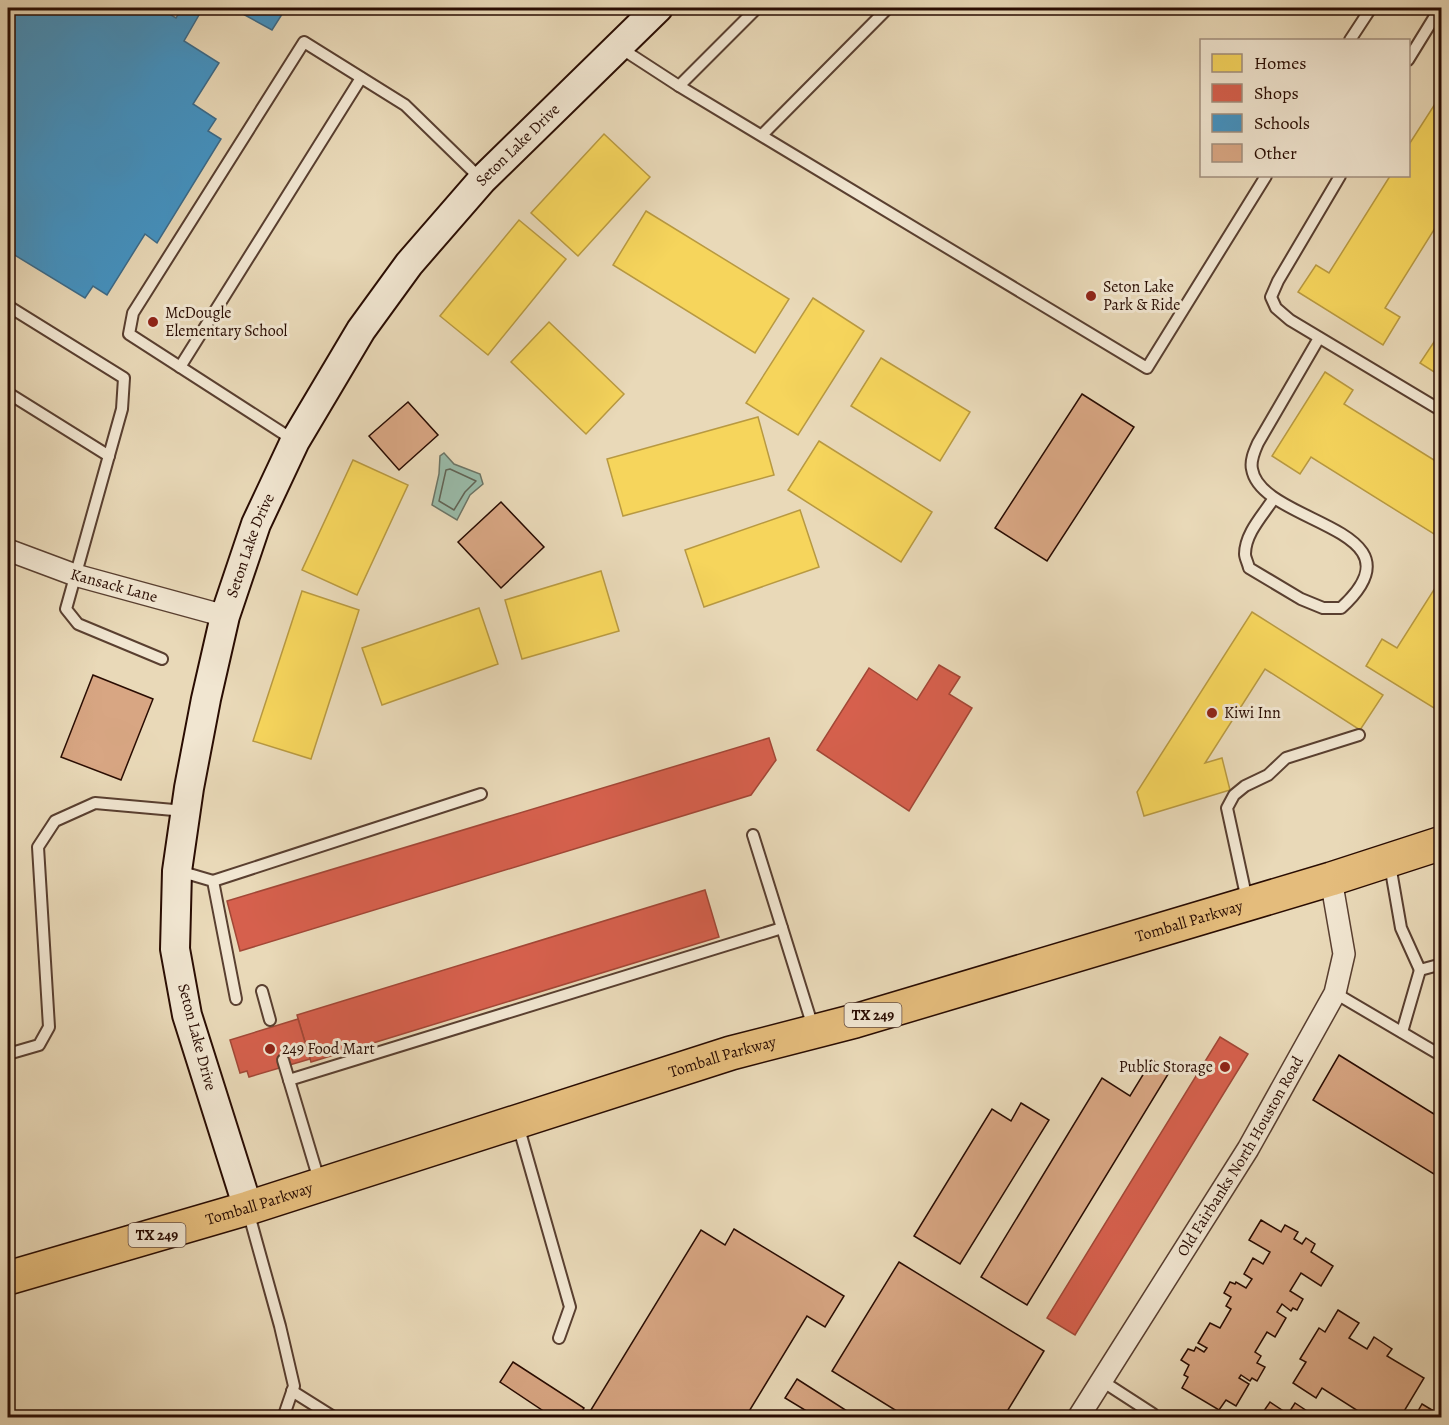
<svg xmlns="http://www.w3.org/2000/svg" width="1449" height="1425" font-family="Alegreya,serif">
  <rect width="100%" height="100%" fill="#e9d9b8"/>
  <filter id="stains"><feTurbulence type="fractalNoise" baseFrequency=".00333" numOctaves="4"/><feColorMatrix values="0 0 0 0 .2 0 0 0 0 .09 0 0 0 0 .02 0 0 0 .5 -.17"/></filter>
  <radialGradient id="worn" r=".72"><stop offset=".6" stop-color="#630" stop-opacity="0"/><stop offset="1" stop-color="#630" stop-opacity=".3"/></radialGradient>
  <polygon fill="#99bba9" stroke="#6c7566" stroke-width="1.5" points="444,453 454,464 480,474 483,484 470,495 457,520 432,505 439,474 440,456"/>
  <g fill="#f6d55c" stroke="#b89941" stroke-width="1.5">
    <polygon points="1442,93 1442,217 1385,308 1400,317 1383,345 1298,292 1316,265 1329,273 1390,176 1408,176 1408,146"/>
    <polygon points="604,134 650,177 578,256 531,213"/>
    <polygon points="646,211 789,299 755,353 613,265"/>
    <polygon points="519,220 566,259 488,355 440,316"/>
    <polygon points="813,298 864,331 798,435 746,403"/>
    <polygon points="549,322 624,394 586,434 511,362"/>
    <polygon points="1442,330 1442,377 1420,363"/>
    <polygon points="881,358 970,412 940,461 851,406"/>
    <polygon points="1325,372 1353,390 1344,404 1442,465 1442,539 1311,457 1300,474 1272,456"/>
    <polygon points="758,417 774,475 623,516 607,459"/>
    <polygon points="819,441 932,512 901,562 788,490"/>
    <polygon points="353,460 408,485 357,595 302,570"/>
    <polygon points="800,510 819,567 704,607 685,550"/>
    <polygon points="601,571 619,631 522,659 505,600"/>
    <polygon points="1442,577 1442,713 1366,666 1382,639 1397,648"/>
    <polygon points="302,591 359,610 311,759 253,741"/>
    <polygon points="479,608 498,664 382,705 362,648"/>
    <polygon points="1252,612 1383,695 1360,730 1265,669 1205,763 1222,758 1230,790 1144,816 1137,792"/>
  </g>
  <g fill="#d6604d" stroke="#a24736" stroke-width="1.5">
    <polygon points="939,665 960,677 949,694 972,708 909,811 817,750 869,668 917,700"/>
    <polygon points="769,738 776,760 751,795 240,951 227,901"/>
    <polygon points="705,890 719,937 311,1062 297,1015"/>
    <polygon points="298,1019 310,1059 249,1077 247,1071 240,1073 230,1040"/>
    <polygon points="1220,1037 1248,1054 1075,1335 1047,1318"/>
  </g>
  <g fill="#4393c3" stroke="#3b6a89" stroke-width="1.5">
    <polygon points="8,8 159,8 176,18 182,8 203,8 184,41 219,63 193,104 216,119 208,131 221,139 157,243 145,234 107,295 93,286 85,298 8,251"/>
    <polygon points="232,8 286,8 272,30"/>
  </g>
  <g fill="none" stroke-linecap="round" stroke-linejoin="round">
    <polygon stroke="#616456" stroke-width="1.5" points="450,469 476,481 465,492 454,510 439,501 446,470"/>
  </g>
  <g fill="#d8a683" stroke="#290c02" stroke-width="1.5">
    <polygon points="1082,394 1134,427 1047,561 995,528"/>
    <polygon points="408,402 438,435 399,470 369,436"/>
    <polygon points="501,502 544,547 501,588 458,542"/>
    <polygon points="93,675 153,699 121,780 61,757"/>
    <polygon points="1339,1055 1442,1119 1442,1179 1313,1100"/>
    <polygon points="1152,1060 1170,1071 1027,1305 981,1277 1102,1078 1130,1096"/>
    <polygon points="1021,1103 1049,1120 960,1264 914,1236 992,1109 1011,1121"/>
    <polygon points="1261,1220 1281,1232 1285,1225 1298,1232 1294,1239 1302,1244 1306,1238 1315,1244 1311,1252 1333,1266 1321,1286 1301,1273 1290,1291 1303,1299 1297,1310 1293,1308 1291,1311 1282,1304 1277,1312 1286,1318 1275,1337 1267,1332 1255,1352 1261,1356 1257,1363 1265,1367 1257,1381 1252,1378 1250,1381 1241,1375 1239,1378 1249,1384 1236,1406 1226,1400 1219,1410 1182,1388 1188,1377 1184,1375 1189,1365 1181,1360 1188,1349 1194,1351 1196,1347 1204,1352 1207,1348 1198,1343 1210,1323 1220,1328 1231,1309 1226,1306 1231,1297 1224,1293 1230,1282 1235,1284 1236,1282 1246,1288 1252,1279 1244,1274 1253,1258 1263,1264 1270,1252 1249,1240"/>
    <polygon points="734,1229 844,1296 825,1327 807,1316 745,1418 586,1418 701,1230 725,1245"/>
    <polygon points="899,1262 1044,1351 1003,1418 908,1418 832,1371"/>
    <polygon points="1338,1310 1359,1323 1349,1338 1367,1349 1374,1337 1392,1349 1387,1356 1424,1378 1400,1418 1386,1418 1377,1412 1374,1418 1369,1418 1322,1388 1316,1398 1293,1383 1306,1362 1300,1359 1319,1328 1325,1332"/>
    <polygon points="513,1362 584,1408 578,1418 554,1418 500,1382"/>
    <polygon points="797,1379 858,1418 818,1418 785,1398"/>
    <polygon points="1270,1402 1288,1414 1295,1403 1313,1415 1311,1418 1259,1418"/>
    <polygon points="1422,1404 1442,1416 1442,1418 1414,1418"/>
  </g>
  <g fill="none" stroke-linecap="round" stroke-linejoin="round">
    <defs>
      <g id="lane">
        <polyline points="1350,40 1371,8"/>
        <polyline points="619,47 679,86 1147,368 1266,176"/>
        <polyline points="1408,60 1440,8"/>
        <polyline points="679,86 757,8"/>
        <polyline points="762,135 888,8"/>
        <polyline points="1340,176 1278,281 1271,297 1276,308 1290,320 1442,411"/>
        <polyline points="8,306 124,378 122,409 66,609 78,624 162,659"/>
        <polyline points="180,367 361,78"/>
        <polyline points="8,393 109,456"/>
        <polyline points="295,441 129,334 133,313 304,42 405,105 481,179"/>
        <path d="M1274,498C1264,514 1245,533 1245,554C1245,558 1248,563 1249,568L1301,599L1323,608H1341C1430,527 1261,525 1252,469C1250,460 1255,450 1258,443L1319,338"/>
        <polyline points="753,835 813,1027"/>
        <polyline points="1390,865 1401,928 1420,970"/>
        <polyline points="179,871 213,881 236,999"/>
        <polyline points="213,881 481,794"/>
        <polyline points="1247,900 1227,808 1234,795 1245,786 1268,775 1286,758 1359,735"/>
        <polyline points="262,991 270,1020"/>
        <polyline points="1335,993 1442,1056"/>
        <polyline points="1402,1032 1420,970 1442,964"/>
        <polyline points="8,1054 39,1045 49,1027 38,847 55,821 95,803 185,811"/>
        <polyline points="283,1060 289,1080"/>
        <polyline points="518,1125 570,1307 559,1338"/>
        <polyline points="319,1180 289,1080 782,928"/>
        <polyline points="248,1211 280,1326 294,1386 283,1418"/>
        <polyline points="1102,1381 1153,1414 1156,1418"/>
        <polyline points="292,1391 335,1418"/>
      </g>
      <g id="street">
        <path id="s1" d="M8,550L75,575L225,616"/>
        <path id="s2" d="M1078,1418L1248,1149L1335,993L1344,954L1331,879"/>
      </g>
      <g id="secondary">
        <path id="s3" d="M248,1208L187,1015L175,949L177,871L189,788L206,699L225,616L256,524L295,441L361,330L409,264L482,180L658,8"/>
      </g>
      <g id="primary">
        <path id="s4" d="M8,1278L248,1208L731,1053L855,1021L1331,879L1442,843"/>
      </g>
    </defs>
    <use href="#lane" stroke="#593f30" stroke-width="14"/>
    <use href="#street" stroke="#593f30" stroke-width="24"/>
    <use href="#secondary" stroke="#290c02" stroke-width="32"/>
    <use href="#primary" stroke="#290c02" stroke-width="36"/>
    <use href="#lane" stroke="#f1e6d1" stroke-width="10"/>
    <use href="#street" stroke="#f1e6d1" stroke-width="21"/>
    <use href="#secondary" stroke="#f1e6d1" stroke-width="28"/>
    <use href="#primary" stroke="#e4bc7c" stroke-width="33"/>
  </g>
  <g fill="#8f2418" stroke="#f1e6d1" stroke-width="2">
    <circle cx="1091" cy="296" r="6"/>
    <circle cx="153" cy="322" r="6"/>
    <circle cx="1212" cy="713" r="6"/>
    <circle cx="270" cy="1049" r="6"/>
    <circle cx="1225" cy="1067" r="6"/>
  </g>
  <g text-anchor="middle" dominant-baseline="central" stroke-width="6" stroke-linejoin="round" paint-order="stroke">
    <g fill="#f1e6d1" stroke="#654d40" stroke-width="1.5">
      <rect x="844.5" y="1003" width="57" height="24" rx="4.5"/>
      <rect x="128.5" y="1223" width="57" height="24" rx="4.5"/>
    </g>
    <g font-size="15" font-weight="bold" fill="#290c02">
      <text x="873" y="1015">TX 249</text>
      <text x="157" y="1235">TX 249</text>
    </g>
    <g font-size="16" fill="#290c02" stroke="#f1e6d1">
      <text stroke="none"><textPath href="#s3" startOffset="1168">Seton Lake Drive</textPath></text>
      <text stroke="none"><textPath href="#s3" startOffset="682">Seton Lake Drive</textPath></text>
      <text stroke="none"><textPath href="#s1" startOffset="112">Kansack Lane</textPath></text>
      <text stroke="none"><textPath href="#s4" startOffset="1234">Tomball Parkway</textPath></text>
      <text transform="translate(197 1037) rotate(75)">Seton Lake Drive</text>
      <text stroke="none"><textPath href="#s4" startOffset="748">Tomball Parkway</textPath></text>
      <text stroke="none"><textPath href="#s2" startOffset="308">Old Fairbanks North Houston Road</textPath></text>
      <text stroke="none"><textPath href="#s4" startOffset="262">Tomball Parkway</textPath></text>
    </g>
    <g font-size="16" fill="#290c02" stroke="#f1e6d1" text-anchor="start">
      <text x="1103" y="287">Seton Lake<tspan x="1103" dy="18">Park &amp; Ride</tspan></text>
      <text x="165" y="313">McDougle<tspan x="165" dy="18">Elementary School</tspan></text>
      <text x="1224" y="713">Kiwi Inn</text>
      <text x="282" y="1049">249 Food Mart</text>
      <text x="1213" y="1067" text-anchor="end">Public Storage</text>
    </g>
  </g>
  <rect width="1449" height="1425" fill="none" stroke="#e9d9b8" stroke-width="30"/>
  <rect x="9" y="9" width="1431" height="1407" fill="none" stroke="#290c02" stroke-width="3"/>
  <rect x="15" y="15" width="1419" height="1395" fill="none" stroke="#290c02" stroke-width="1.5"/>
  <rect x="1200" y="39" width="210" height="138" fill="#f1e6d1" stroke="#a18f7e" stroke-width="1.5"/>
  <rect x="1212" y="54" width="30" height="18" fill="#f6d55c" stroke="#a18f7e" stroke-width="1.5"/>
  <text x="1254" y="69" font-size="18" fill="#290c02">Homes</text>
  <rect x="1212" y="84" width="30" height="18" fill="#d6604d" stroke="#a18f7e" stroke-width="1.5"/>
  <text x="1254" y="99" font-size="18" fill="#290c02">Shops</text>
  <rect x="1212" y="114" width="30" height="18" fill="#4393c3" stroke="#a18f7e" stroke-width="1.5"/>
  <text x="1254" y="129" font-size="18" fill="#290c02">Schools</text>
  <rect x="1212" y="144" width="30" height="18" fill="#d8a683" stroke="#a18f7e" stroke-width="1.5"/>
  <text x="1254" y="159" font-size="18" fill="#290c02">Other</text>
  <rect width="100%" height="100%" filter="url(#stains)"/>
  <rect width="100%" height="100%" fill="url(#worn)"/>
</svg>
